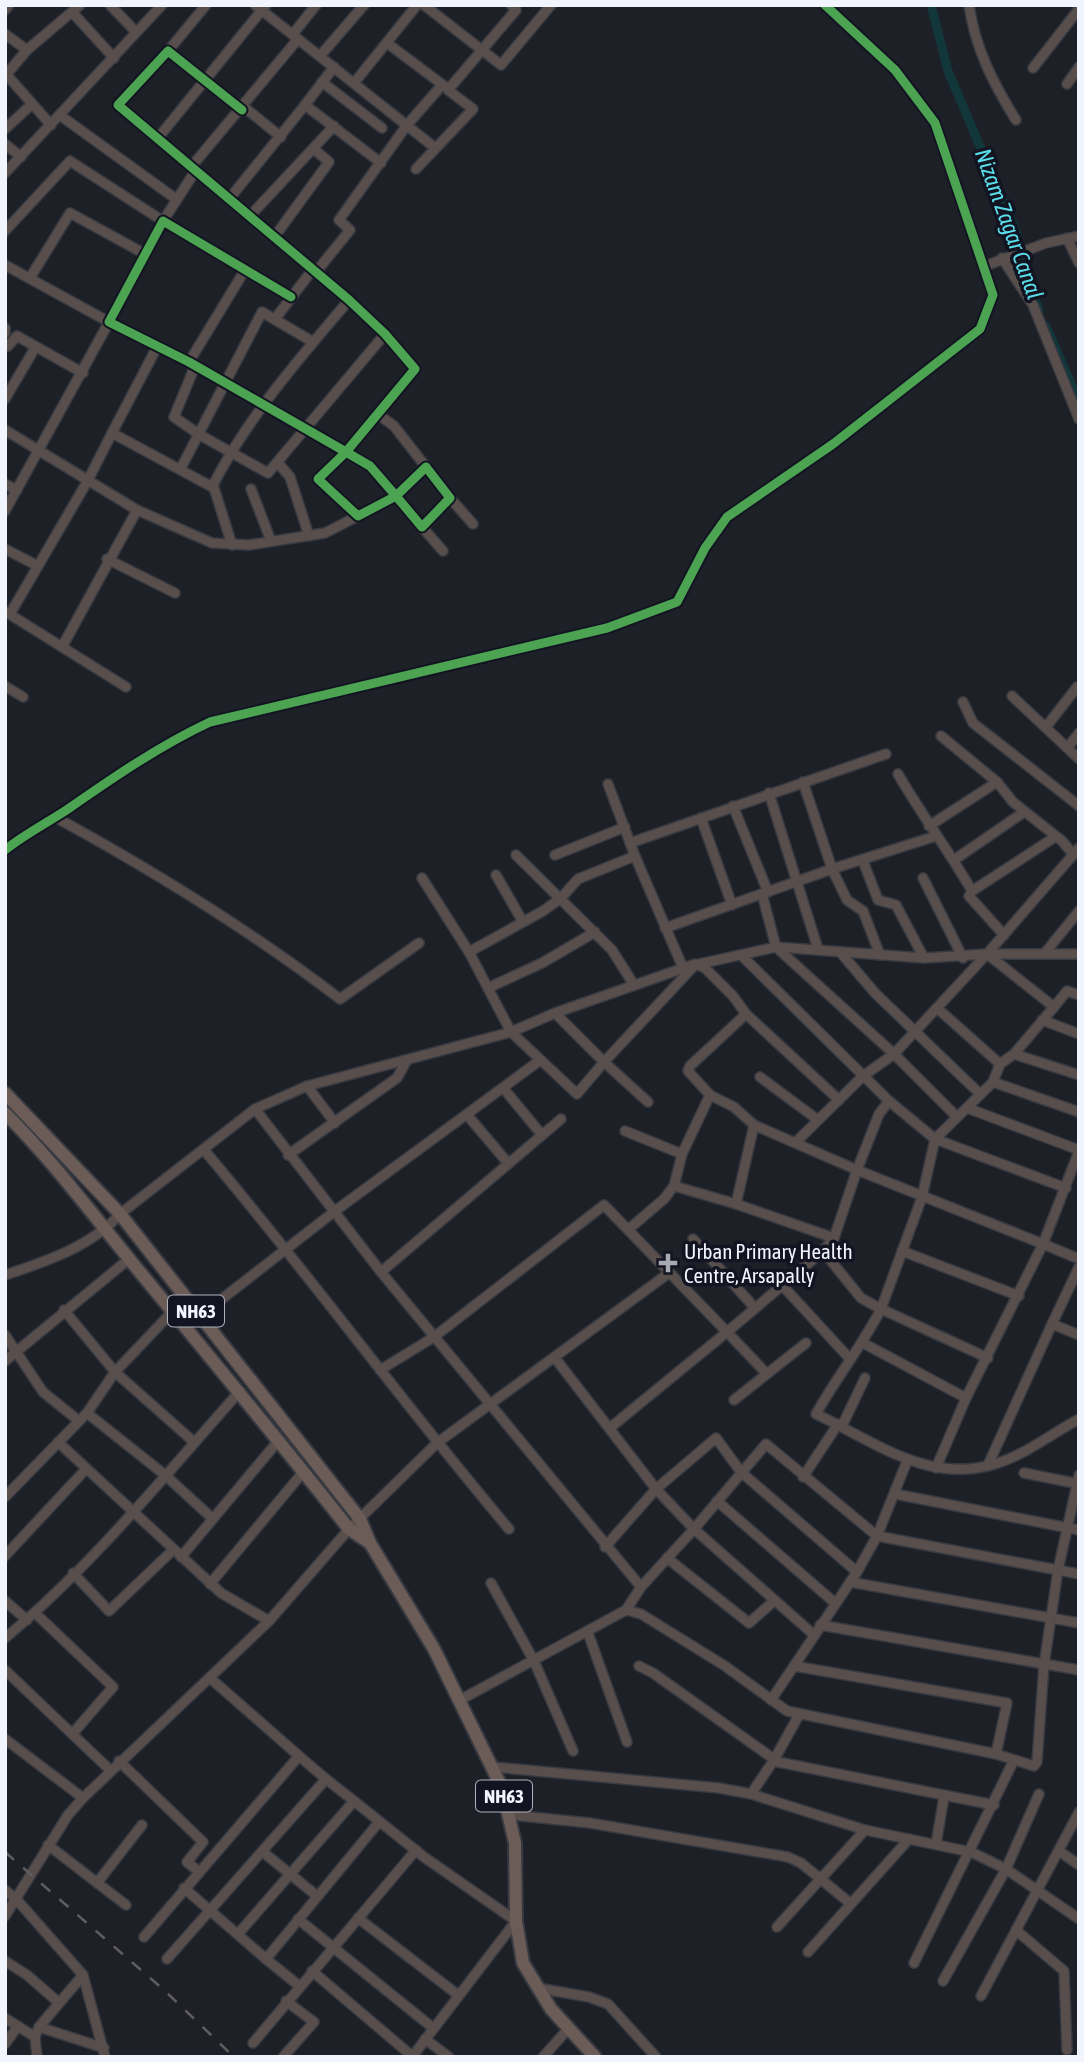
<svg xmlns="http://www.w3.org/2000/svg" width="1084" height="2062" font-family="'Asap Condensed',sans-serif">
  <rect width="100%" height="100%" fill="#1e2028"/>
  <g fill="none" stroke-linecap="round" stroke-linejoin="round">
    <g stroke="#11373b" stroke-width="9">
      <polyline points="931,5 948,71 1016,231 1024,269 1039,310"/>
      <polyline points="1046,326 1079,402"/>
    </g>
    <defs>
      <g id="minor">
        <polyline points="110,5 136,32"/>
        <polyline points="255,5 434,147"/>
        <polyline points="424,5 501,65 551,5"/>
        <path d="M969,5C975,48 993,83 1016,120"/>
        <polyline points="5,10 9,5"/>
        <polyline points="72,12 114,58"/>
        <polyline points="5,34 27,50"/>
        <polyline points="293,34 316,5"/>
        <polyline points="387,43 447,88"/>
        <polyline points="168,51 206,5"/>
        <polyline points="320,56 364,5"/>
        <polyline points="334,67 305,105 381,163"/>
        <polyline points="1033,68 1079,9"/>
        <polyline points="6,74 51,125"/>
        <polyline points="5,76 27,50 80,5"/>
        <polyline points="322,82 382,128"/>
        <polyline points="354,83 417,5"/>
        <polyline points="1067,84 1079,67"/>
        <polyline points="244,107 281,137"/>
        <polyline points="242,110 168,51 118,105 349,300 385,334 415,369 346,452 370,466 396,496 426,467 450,498 422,527 396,496 358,516 318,479 346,452 189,362 109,322 163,221 291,297"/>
        <polyline points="61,116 176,199"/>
        <polyline points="5,129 32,104"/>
        <polyline points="158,138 266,5"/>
        <polyline points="5,144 21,157"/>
        <polyline points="192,166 298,39"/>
        <polyline points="416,169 473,109 448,90 516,10 511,5"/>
        <polyline points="5,173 162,5"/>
        <polyline points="230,198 305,105"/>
        <polyline points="250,216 334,126"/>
        <polyline points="5,231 70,161 163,221 196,170"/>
        <polyline points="275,236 329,162 315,150"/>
        <polyline points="1067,238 1079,263"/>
        <polyline points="1002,258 1033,305 1079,419"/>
        <polyline points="5,265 109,322 5,511"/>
        <polyline points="985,266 1046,243 1079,236"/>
        <polyline points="316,272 350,230 339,220 407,125 442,85"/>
        <polyline points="30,278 70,213 145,254"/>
        <polyline points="275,319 313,269"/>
        <polyline points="5,328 5,333"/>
        <polyline points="5,344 8,346 17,336 83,373"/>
        <polyline points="189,362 245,270"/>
        <polyline points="195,366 174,417 200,435 268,473 385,334"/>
        <polyline points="5,399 35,348"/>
        <polyline points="379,415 394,426 426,467"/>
        <polyline points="5,430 137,510 212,543 249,545 325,533 358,516"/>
        <polyline points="112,433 157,347"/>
        <polyline points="278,463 290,477 309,536"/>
        <polyline points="181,468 262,312 313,342"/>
        <polyline points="5,484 17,490"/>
        <path d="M212,487C247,418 299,359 349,300"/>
        <polyline points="251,489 271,541"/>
        <polyline points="450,498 473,524"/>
        <polyline points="422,527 443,551"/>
        <polyline points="5,549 38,566"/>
        <polyline points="107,559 175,593"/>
        <polyline points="6,612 126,687"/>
        <polyline points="10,614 87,482 112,433 214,488 232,545"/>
        <polyline points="62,647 137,510"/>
        <polyline points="5,686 23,697"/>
        <polyline points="1012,696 1079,759"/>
        <polyline points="963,702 973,723 1079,806"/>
        <polyline points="1046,727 1077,687"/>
        <polyline points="941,736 997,782 1013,802 1062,841 1073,854"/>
        <polyline points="1068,747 1079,733"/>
        <path d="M898,774C921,814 949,851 972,891L969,896L1004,935"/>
        <polyline points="803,782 832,869 847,900 863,911 880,955"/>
        <polyline points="608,784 635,856"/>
        <polyline points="769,793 818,949"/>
        <polyline points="733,806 768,892"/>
        <path d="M55,817C154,871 251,931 340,999L419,943"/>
        <polyline points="701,818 732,905"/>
        <polyline points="929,826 997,782"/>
        <polyline points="630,843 886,754"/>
        <polyline points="1079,848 987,954 1079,954"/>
        <path d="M5,850C25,834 47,823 68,809C114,777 159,746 210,722L607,628L677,602L705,548L727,517L833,444L980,329L993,295L935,123L895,70L825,5"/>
        <polyline points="516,855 612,950 634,985"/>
        <polyline points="555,855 625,827"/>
        <polyline points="954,860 1024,812"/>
        <polyline points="863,861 878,900 896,905 924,958"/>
        <polyline points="496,875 523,922"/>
        <polyline points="422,878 469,952"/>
        <polyline points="923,878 963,958"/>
        <polyline points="972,891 1055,837"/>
        <polyline points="762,894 776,947 894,1054 957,1117"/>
        <polyline points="665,928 832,869 936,836"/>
        <polyline points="841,953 875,993 980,1094"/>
        <polyline points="1044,954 1079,911"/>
        <polyline points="741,955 889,1101 935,1139 1066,1188"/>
        <polyline points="699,964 776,947 924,958 987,954 894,1054 863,1076 797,1141"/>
        <polyline points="490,987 542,963 595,932"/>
        <polyline points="1054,1007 1067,991 1079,995"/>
        <polyline points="937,1008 1000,1064"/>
        <polyline points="555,1013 604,1062 694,966"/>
        <polyline points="746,1014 690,1066 688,1071 710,1095 734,1107 754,1125"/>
        <polyline points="1042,1020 1079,1034"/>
        <polyline points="1014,1054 1079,1075"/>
        <polyline points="760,1077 818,1120"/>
        <polyline points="993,1082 1079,1112"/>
        <polyline points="307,1086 335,1123"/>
        <polyline points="504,1089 542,1135"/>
        <polyline points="889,1101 879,1114 857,1170 1043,1244 1079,1151"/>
        <polyline points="648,1102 604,1062 577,1094 511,1032 469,952 543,911 561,898 578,879 635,856 683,968"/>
        <polyline points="967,1108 1079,1150"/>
        <polyline points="255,1109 381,1272 641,1587"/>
        <polyline points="468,1116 508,1163"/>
        <polyline points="625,1131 682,1154 674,1186"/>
        <path d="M204,1150C309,1274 404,1405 509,1529"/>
        <polyline points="682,1154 710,1095"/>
        <polyline points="288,1155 397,1078 407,1060"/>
        <polyline points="736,1204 834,1238"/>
        <polyline points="630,1228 664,1199 674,1186 736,1204 754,1125 857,1170 834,1238 823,1251 727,1332 767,1374"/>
        <polyline points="693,1239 754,1307"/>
        <polyline points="823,1251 861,1298 881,1309 922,1197 935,1139 993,1082 1000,1064 1014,1054 1054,1007 987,954"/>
        <polyline points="902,1251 1019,1296"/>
        <polyline points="381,1272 561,1119"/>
        <path d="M5,1275C45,1262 92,1246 120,1214L255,1109L307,1086L511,1032L555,1013L695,964L705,968L733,996L746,1014L839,1100"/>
        <polyline points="781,1284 850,1359"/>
        <polyline points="64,1310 115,1372 194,1442"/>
        <polyline points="200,1316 335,1211 539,1061"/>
        <polyline points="1052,1324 1079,1267"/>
        <polyline points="5,1335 43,1392 79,1421"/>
        <polyline points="863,1343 966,1398"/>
        <polyline points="555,1358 656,1489 694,1529 766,1444 877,1536 1079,1574"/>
        <path d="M988,1358L881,1309C862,1346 836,1378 816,1414C874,1441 929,1486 998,1463C1026,1454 1053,1433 1079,1419"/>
        <polyline points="5,1361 129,1259"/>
        <polyline points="380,1370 434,1337 604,1205 727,1332 611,1427"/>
        <polyline points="734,1400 806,1343"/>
        <polyline points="87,1413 165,1475 213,1519"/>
        <polyline points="842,1426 865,1378"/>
        <polyline points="58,1442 221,1593 269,1621"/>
        <polyline points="988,1465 1052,1324 1079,1335"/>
        <polyline points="936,1468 966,1398 1043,1244 1079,1259"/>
        <polyline points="1024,1473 1079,1484"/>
        <polyline points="803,1477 838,1424"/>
        <polyline points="895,1494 1079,1530"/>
        <polyline points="5,1497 87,1413 115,1372 173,1311"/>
        <polyline points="717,1501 835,1603"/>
        <polyline points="605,1547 656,1489 716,1438 741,1472 857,1572"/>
        <polyline points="5,1556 86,1469"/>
        <polyline points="181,1557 279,1440"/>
        <polyline points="667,1558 749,1623 774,1601"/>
        <polyline points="73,1573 109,1611 173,1550"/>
        <polyline points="850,1582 1079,1623"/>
        <polyline points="491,1583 534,1661 573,1751"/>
        <polyline points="210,1584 304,1471"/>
        <polyline points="5,1601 27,1620"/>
        <polyline points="626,1610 641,1587 694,1529 813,1634"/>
        <polyline points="35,1613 113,1687 74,1732"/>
        <polyline points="820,1625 1079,1670"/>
        <polyline points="588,1633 627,1742"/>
        <path d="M5,1638C91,1567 166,1474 240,1391"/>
        <polyline points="639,1666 653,1673 778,1762 994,1805"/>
        <polyline points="794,1666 857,1572 877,1536 907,1461"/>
        <polyline points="5,1670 110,1770"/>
        <polyline points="210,1678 299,1756"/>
        <polyline points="460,1700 626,1610 641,1614 725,1666 787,1711 996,1754 1034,1766 1037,1762 1044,1665 1058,1570 1079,1475"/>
        <polyline points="771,1700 794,1666 1007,1703 996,1754"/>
        <polyline points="5,1739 83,1798"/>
        <polyline points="119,1761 203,1842 187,1862 198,1871"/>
        <polyline points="493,1767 719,1788 751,1794 865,1830 971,1852 1006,1869 1079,1919"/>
        <polyline points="751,1794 774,1760 799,1715"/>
        <polyline points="354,1801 424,1857 516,1921 412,2057"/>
        <polyline points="511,1815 590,1823 788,1857 801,1863 850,1903"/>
        <polyline points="936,1844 944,1797"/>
        <polyline points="48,1845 126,1905"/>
        <polyline points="1059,1851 1079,1865"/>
        <polyline points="263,1852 317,1896"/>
        <polyline points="97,1883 142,1825"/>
        <polyline points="184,1888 266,1959 379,1822"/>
        <polyline points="5,1890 17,1900 83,1975 105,2057"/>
        <polyline points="5,1916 68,1815 83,1798 269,1621 349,1529 437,1443 669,1273"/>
        <polyline points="358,1918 458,1995"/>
        <polyline points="298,1919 433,2028"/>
        <polyline points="777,1927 865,1830"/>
        <polyline points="1016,1930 1064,1971 1067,2050"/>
        <polyline points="238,1934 354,1801 326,1779"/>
        <polyline points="144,1937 299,1756 326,1779 167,1959"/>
        <polyline points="808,1952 909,1839"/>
        <polyline points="266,1959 298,1985"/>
        <polyline points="5,1961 27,1975 58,2002"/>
        <polyline points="914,1963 1014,1760"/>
        <polyline points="312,1971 412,2056"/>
        <polyline points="943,1981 1006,1869 1039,1794"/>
        <polyline points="538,1988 589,1997 608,2004 656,2057"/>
        <polyline points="981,1996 1079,1812"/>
        <polyline points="5,2018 35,2037 37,2057"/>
        <polyline points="39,2027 83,1975"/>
        <polyline points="35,2037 39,2027 104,2048"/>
        <polyline points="425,2039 449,2057"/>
        <polyline points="253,2043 416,1850"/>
        <polyline points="5,2044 18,2026"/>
        <polyline points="283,2057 314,2022 286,2001"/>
        <polyline points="543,2057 568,2029"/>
      </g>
      <g id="highway">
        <polyline points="5,1093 120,1214 360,1519 370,1543 434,1649 502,1788 515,1843 516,1921 523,1963 551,2009 595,2057"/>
        <path d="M5,1113C51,1159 89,1210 130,1260C204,1350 277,1438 349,1529L370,1543"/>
      </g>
    </defs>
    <use href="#minor" stroke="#383a41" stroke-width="12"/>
    <use href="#highway" stroke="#383a41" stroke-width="16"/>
    <use href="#minor" stroke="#584f4d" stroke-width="9"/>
    <use href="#highway" stroke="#6b5c57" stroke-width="12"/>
    <polyline stroke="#625e5f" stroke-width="2.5" stroke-dasharray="12 12" stroke-linecap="butt" points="5,1852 164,1990 234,2057"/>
    <defs>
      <g id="cycleway">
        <polyline points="242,110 168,51 118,105 349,300 385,334 415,369 346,452 370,466 396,496 426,467 450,498 422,527 396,496 358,516 318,479 346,452 189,362 109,322 163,221 291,297"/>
        <path d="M5,850C25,834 47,823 68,809C114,777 159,746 210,722L607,628L677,602L705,548L727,517L833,444L980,329L993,295L935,123L895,70L825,5"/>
      </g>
    </defs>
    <use href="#cycleway" stroke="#121521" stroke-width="13"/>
    <use href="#cycleway" stroke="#4ca352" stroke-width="9"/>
  </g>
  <path fill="#a8aab3" stroke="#121521" stroke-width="2.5" d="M664.5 1252.5h7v7h7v7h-7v7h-7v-7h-7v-7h7z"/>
  <g text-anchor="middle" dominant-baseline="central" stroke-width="7" stroke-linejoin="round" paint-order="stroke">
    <g fill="#121521" stroke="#afb2bc" stroke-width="2">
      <rect x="168" y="1295.5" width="56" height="31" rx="5"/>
      <rect x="476" y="1780.5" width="56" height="31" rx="5"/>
    </g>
    <g font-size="19" font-weight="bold" fill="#f2f5fe">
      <text x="196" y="1311">NH63</text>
      <text x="504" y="1796">NH63</text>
    </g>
    <g font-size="21" fill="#f2f5fe" stroke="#121521" text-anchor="start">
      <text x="684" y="1251">Urban Primary Health<tspan x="684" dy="24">Centre, Arsapally</tspan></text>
    </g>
    <g font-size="23" font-style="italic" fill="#5bddea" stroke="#121521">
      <text transform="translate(1009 224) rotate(70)">Nizam Zagar Canal</text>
    </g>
  </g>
  <rect width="1084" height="2062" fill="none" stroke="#f2f5fe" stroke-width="14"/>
</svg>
